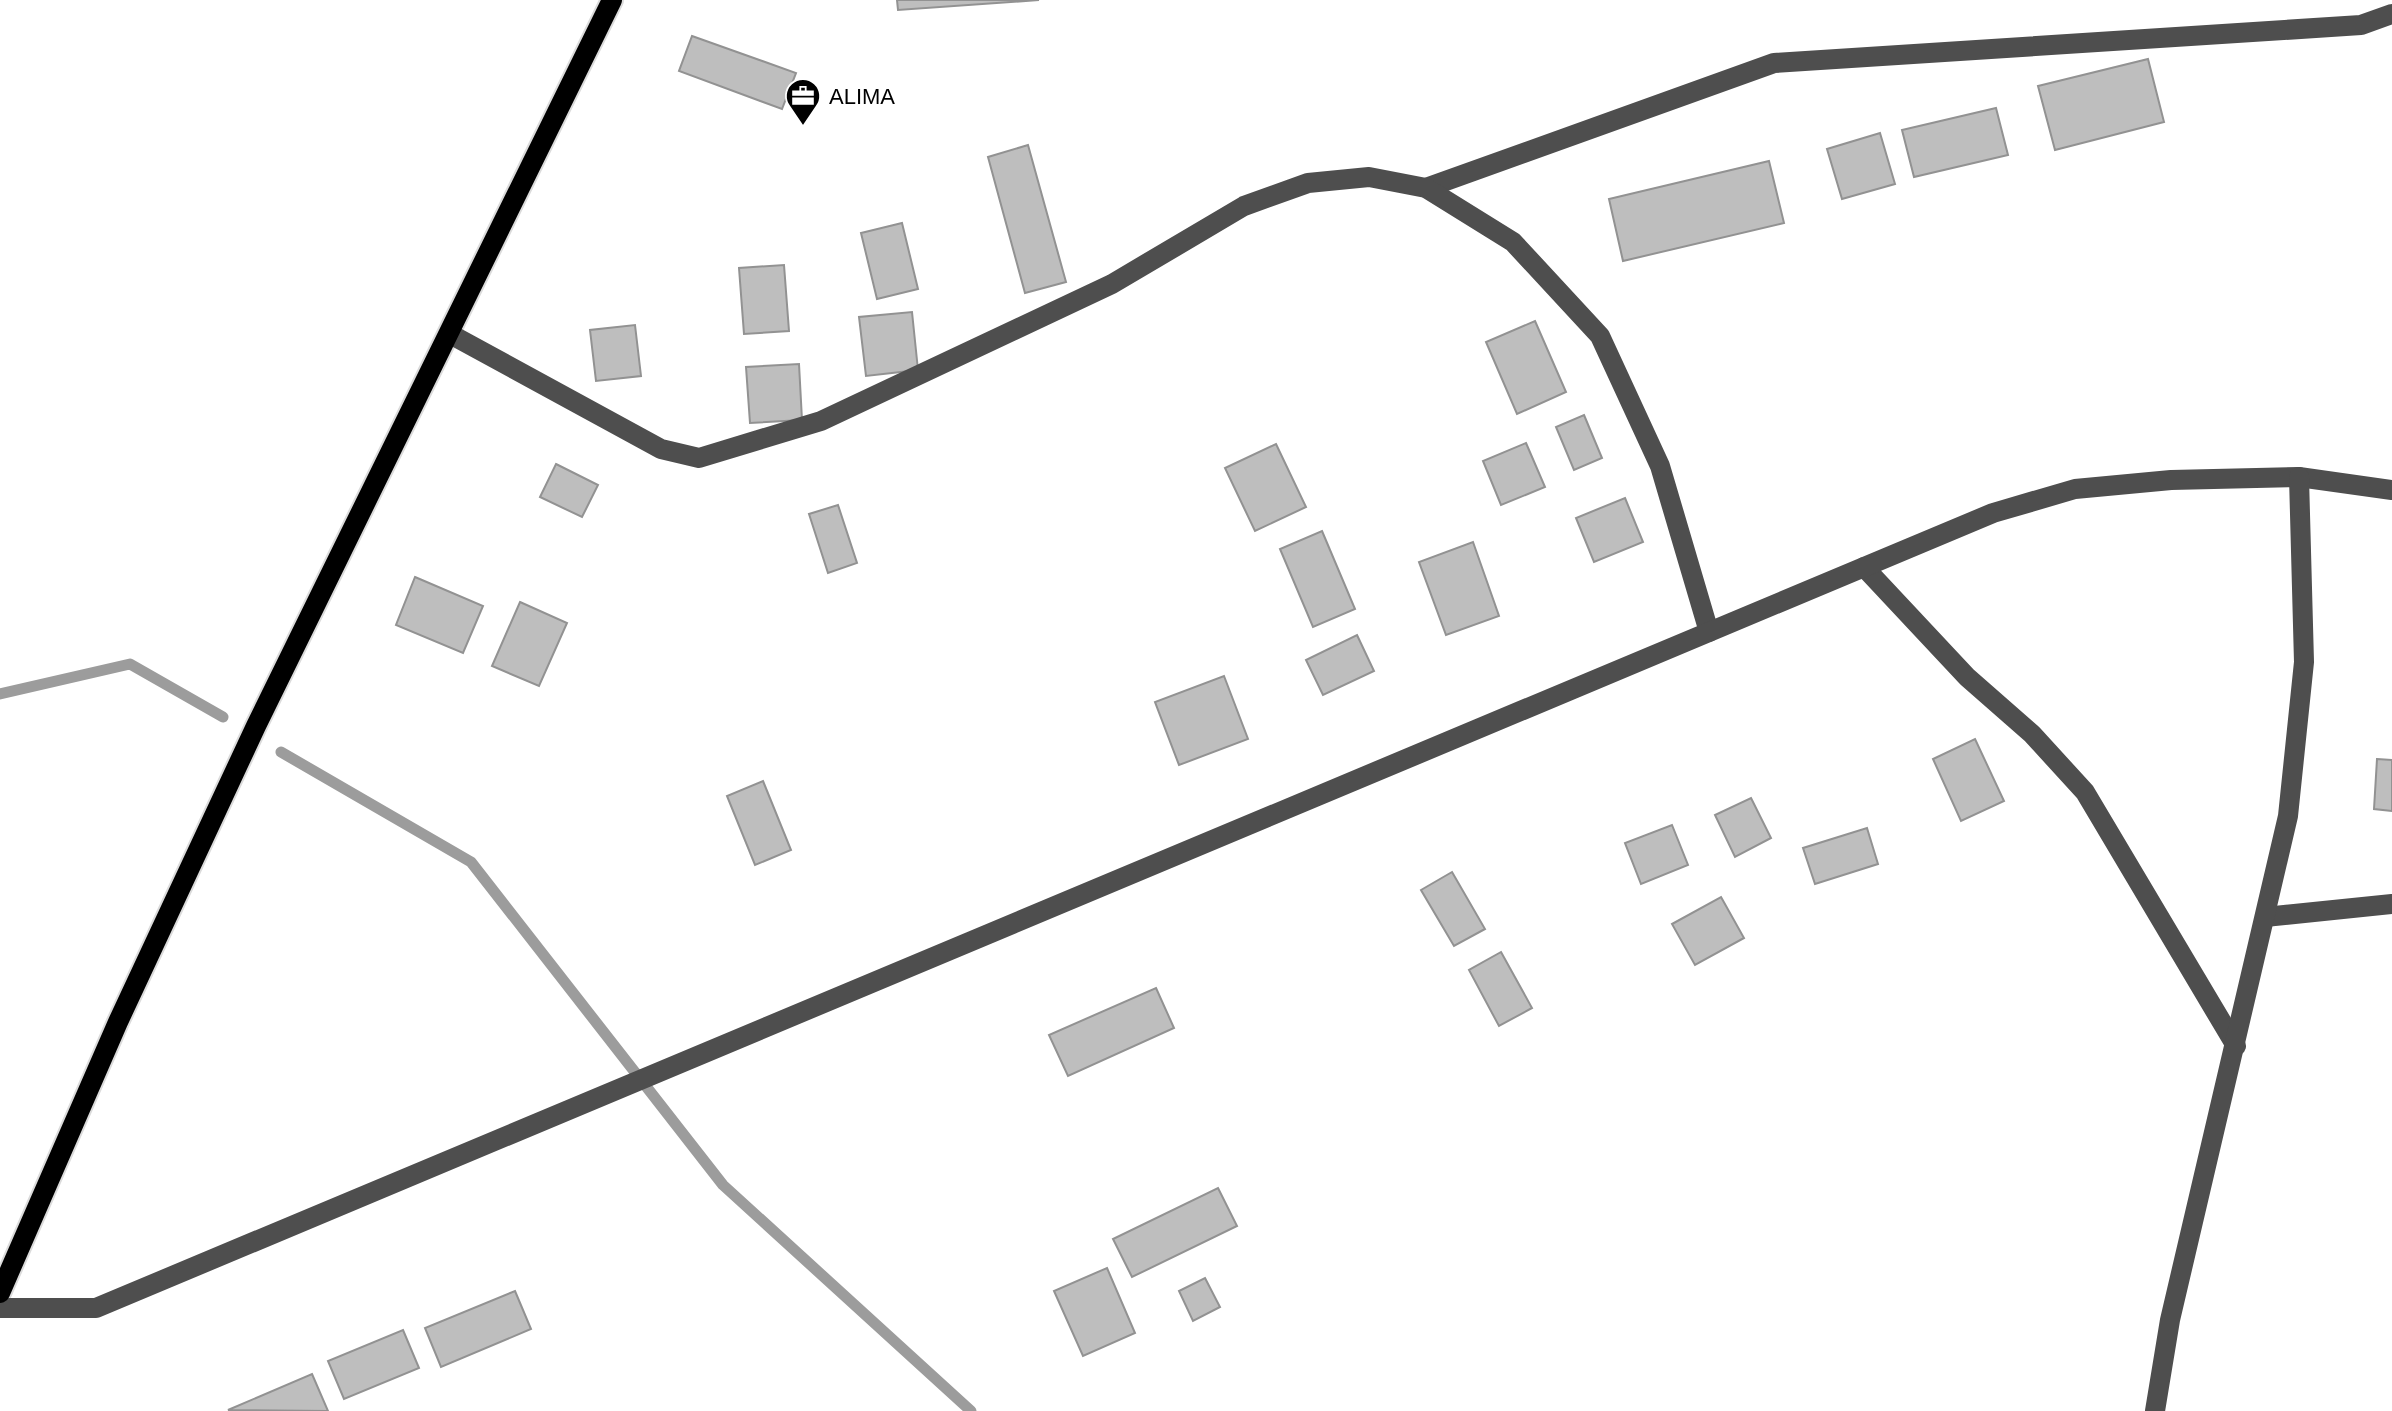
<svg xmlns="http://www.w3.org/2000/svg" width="2392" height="1411" font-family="Helvetica,sans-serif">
  <rect width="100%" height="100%" fill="#fff"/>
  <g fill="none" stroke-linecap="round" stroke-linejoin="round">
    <g stroke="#9c9c9c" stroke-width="11">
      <polyline points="0,694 130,664 223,717"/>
      <polyline points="281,752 471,862 723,1185 971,1411"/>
    </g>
  </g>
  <g fill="#bebebe" stroke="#929292" stroke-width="2">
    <polygon points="897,0 1039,0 898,10"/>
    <polygon points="692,36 796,73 782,109 679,71"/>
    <polygon points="2148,59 2164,122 2055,150 2038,86"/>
    <polygon points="1996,108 2008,155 1914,177 1902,130"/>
    <polygon points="1880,133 1895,184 1842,199 1827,149"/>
    <polygon points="1028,145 1066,282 1025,293 988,157"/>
    <polygon points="1769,161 1784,223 1623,261 1609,199"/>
    <polygon points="902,223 918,289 877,299 861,233"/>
    <polygon points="784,265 789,331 744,334 739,268"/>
    <polygon points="912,312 918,370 866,376 859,317"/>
    <polygon points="1535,321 1566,392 1517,414 1486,342"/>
    <polygon points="635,325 641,376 596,381 590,330"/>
    <polygon points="799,364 802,420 750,423 746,367"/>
    <polygon points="1584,415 1602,458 1574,470 1556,427"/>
    <polygon points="1526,443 1545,487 1501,505 1483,461"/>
    <polygon points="1276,444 1306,507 1255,531 1225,468"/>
    <polygon points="556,464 598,485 582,517 540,497"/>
    <polygon points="1625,498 1643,542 1594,562 1576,518"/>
    <polygon points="838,505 857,563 828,573 809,514"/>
    <polygon points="1322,531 1355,609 1313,627 1280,549"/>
    <polygon points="1473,542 1499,616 1446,635 1419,562"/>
    <polygon points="415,577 483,606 463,653 396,625"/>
    <polygon points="520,602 567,623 539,686 492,666"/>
    <polygon points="1357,635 1374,671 1323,695 1306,660"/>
    <polygon points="1224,676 1248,739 1179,765 1155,702"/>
    <polygon points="1975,739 2004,801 1961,821 1933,759"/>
    <polygon points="2377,759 2392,760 2392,811 2374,809"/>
    <polygon points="763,781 791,850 755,865 727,796"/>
    <polygon points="1751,798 1771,838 1735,857 1715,815"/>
    <polygon points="1672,825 1688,865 1641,884 1625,843"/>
    <polygon points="1867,828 1878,864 1815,884 1803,848"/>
    <polygon points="1452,872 1485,929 1454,946 1421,890"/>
    <polygon points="1721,897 1744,938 1695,965 1672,924"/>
    <polygon points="1501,952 1532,1008 1499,1026 1469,970"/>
    <polygon points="1156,988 1174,1028 1068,1076 1049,1035"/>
    <polygon points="1218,1188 1237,1226 1132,1277 1113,1239"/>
    <polygon points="1107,1268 1135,1333 1083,1356 1054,1291"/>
    <polygon points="1205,1278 1220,1307 1193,1321 1179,1291"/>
    <polygon points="515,1291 531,1329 441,1367 425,1328"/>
    <polygon points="403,1330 419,1368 344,1399 328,1361"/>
    <polygon points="312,1374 328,1411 228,1410"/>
  </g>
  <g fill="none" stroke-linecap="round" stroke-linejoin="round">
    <defs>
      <polyline id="major" points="0,1293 118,1022 256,726 612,0"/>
    </defs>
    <use href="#major" stroke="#dbdbdb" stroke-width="24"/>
    <g stroke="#4e4e4e" stroke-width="20">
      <polyline points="1426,188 1774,63 2361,25 2392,14"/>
      <polyline points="450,334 661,449 699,458 821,421 1112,284 1244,206 1308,183 1369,177 1426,188 1513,242 1600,336 1660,466 1709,632"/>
      <polyline points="1864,567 1967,677 2032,734 2085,792 2236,1046"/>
      <polyline points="2265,917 2392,904"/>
      <polyline points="0,1308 96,1308 1993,513 2075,489 2171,480 2299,477 2392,490"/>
      <polyline points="2155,1411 2170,1320 2288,816 2304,662 2299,477"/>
    </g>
    <use href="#major" stroke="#000" stroke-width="20"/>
  </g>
  <defs>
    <symbol id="office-pin" viewBox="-11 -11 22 30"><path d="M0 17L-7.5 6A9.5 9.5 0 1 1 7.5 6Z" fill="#000" stroke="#fff"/><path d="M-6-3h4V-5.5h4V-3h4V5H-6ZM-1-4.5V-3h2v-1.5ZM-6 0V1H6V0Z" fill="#fff"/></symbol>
  </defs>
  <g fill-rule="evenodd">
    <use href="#office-pin" x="783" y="76" width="40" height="54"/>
  </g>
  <g text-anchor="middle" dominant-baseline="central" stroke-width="8" stroke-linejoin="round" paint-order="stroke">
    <g font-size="22" fill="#000" stroke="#fff" text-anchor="start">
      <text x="829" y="96">ALIMA</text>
    </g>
  </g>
</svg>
